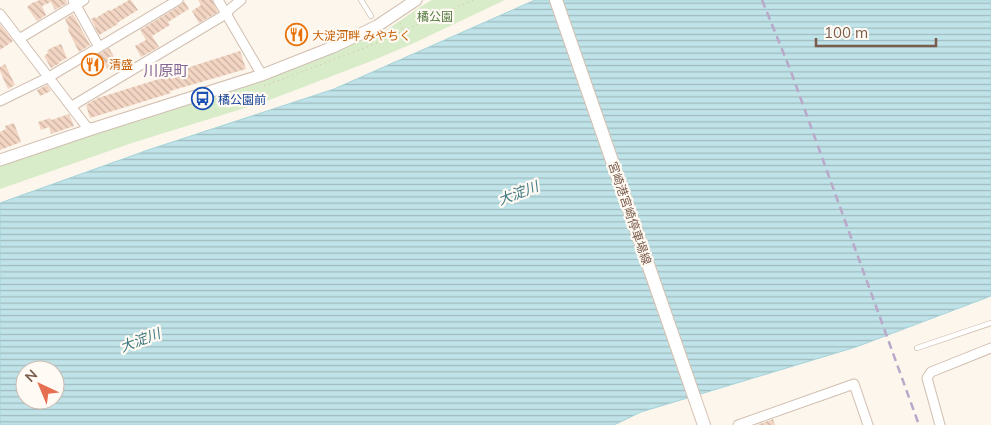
<svg xmlns="http://www.w3.org/2000/svg" width="991" height="425" font-family="Mulish,'Noto Sans JP',sans-serif">
  <defs>
    <pattern id="water-rules" width="6" height="5" patternUnits="userSpaceOnUse" patternTransform="scale(1.25)"><rect width="6" height="5" fill="#bfe3e8"/><path d="M0 2.5h6" fill="none" stroke="#a0bbbe"/></pattern>
    <pattern id="building-back-hatch" width="6" height="6" patternUnits="userSpaceOnUse" patternTransform="scale(1.25)"><rect width="6" height="6" fill="#f3d5c3"/><path d="M-1 5l2 2M0 0l6 6M5-1l2 2" fill="none" stroke="#cab0a1"/></pattern>
  </defs>
  <rect width="100%" height="100%" fill="#fdf6ec"/>
  <polygon fill="#d8ecc9" points="432,0 505,0 414,43 374,60 293,91 261,103 132,143 0,189 0,165 367,39 385,31 420,7"/>
  <path fill="url(#water-rules)" stroke="#a5d3da" fill-rule="evenodd" d="M535,0H991V296L856,347L641,412L614,425H0V203L148,150L334,89ZM25,370H55V400H25Z"/>
  <g fill="url(#building-back-hatch)">
    <polygon points="40,0 66,0 67,3 55,10 51,2 42,6 46,15 37,21 27,7 32,3"/>
    <polygon points="129,0 131,0 138,10 117,23 118,24 99,35 91,19 95,17 96,18 109,10 110,11"/>
    <polygon points="198,0 212,0 218,12 199,23 192,11 201,5"/>
    <polygon points="184,1 189,9 168,22 170,25 152,36 159,47 141,57 135,46 146,40 140,30 181,5"/>
    <polygon points="73,14 90,45 79,52 69,32 68,29 69,28 65,19"/>
    <polygon points="0,24 13,41 0,50"/>
    <polygon points="61,44 67,58 59,62 60,63 51,68 44,56 48,53 47,51 51,48"/>
    <polygon points="109,48 118,63 107,69 105,64 91,71 86,62"/>
    <polygon points="240,51 246,69 170,91 171,93 90,118 86,105 98,98 175,74 174,72"/>
    <polygon points="5,64 15,85 8,89 0,71 0,67"/>
    <polygon points="47,85 51,91 40,96 37,90"/>
    <polygon points="69,114 74,126 51,134 49,127 41,130 38,122 50,118 51,120"/>
    <polygon points="14,123 21,142 0,150 0,132 6,129 5,126"/>
    <polygon points="773,419 775,425 757,425"/>
  </g>
  <g fill="none" stroke-linecap="round" stroke-linejoin="round">
    <defs>
      <g id="service">
        <polyline points="361,0 371,16"/>
        <polyline points="917,348 991,323"/>
      </g>
      <g id="minor">
        <polyline points="73,0 99,47"/>
        <polyline points="218,0 262,75"/>
        <polyline points="0,14 86,126 92,129"/>
        <polyline points="19,39 84,0"/>
        <polyline points="0,101 49,77 178,0"/>
        <polyline points="72,106 226,14 230,9 241,0"/>
        <polyline points="738,425 854,384 868,425"/>
        <polyline points="940,425 927,378 931,372 991,348"/>
      </g>
      <polyline id="tertiary" points="0,160 92,129 262,75 333,47 377,26 416,0"/>
      <polyline id="secondary" points="556,0 704,425"/>
    </defs>
    <use href="#service" stroke="#d1beb0" stroke-width="6"/>
    <use href="#minor" stroke="#d1beb0" stroke-width="11"/>
    <use href="#tertiary" stroke="#d1beb0" stroke-width="13"/>
    <use href="#secondary" stroke="#d6c0b0" stroke-width="14"/>
    <g stroke="#d9b8a5" stroke-width="1" stroke-dasharray="1 4" stroke-linecap="butt">
      <polyline points="400,23 403,30"/>
      <polyline points="264,86 367,47 473,0"/>
    </g>
    <use href="#service" stroke="#fff" stroke-width="4.5"/>
    <use href="#minor" stroke="#fff" stroke-width="9"/>
    <use href="#tertiary" stroke="#fff" stroke-width="11"/>
    <use href="#secondary" stroke="#fff" stroke-width="12"/>
    <polyline stroke="#b9a8c9" stroke-width="2.5" stroke-dasharray="8 5" stroke-linecap="butt" points="762,0 790,69 919,425"/>
  </g>
  <defs>
    <symbol id="restaurant-ring" viewBox="-11 -11 22 22"><circle r="9.5" fill="#fffaf3" stroke="#e8710a" stroke-width="1.5"/><path d="M-5-6h1v4h1v-4h1v4h1v-4h1v5L-1.5 .5V6h-2V.5L-5-1ZM5-6V6H3V1.5H1.5Q1.5-4 5-6Z" fill="#e8710a"/></symbol>
    <symbol id="bus-ring" viewBox="-11 -11 22 22"><circle r="9.5" fill="#fffaf3" stroke="#1a4fb4" stroke-width="1.5"/><path d="M-5-6H5V4H4V6H2V4H-2V6H-4V4H-5ZM-3.5-4V0h7V-4ZM-3.5 1.2v1.5H-2V1.2ZM2 1.2v1.5H3.5V1.2Z" fill="#1a4fb4"/></symbol>
  </defs>
  <g fill-rule="evenodd">
    <use href="#restaurant-ring" x="284" y="22" width="25" height="25"/>
    <use href="#restaurant-ring" x="80" y="52" width="25" height="25"/>
    <use href="#bus-ring" x="190" y="86" width="25" height="25"/>
  </g>
  <g text-anchor="middle" dominant-baseline="central" stroke-width="4.5" stroke-linejoin="round" paint-order="stroke">
    <g font-size="12" fill="#537a41" stroke="#fffaf3">
      <text x="435" y="16">橘公園</text>
    </g>
    <g font-size="12" fill="#c56008" stroke="#fffaf3" text-anchor="start">
      <text x="312" y="35">大淀河畔 みやちく</text>
      <text x="109" y="64">清盛</text>
    </g>
    <g font-size="12" fill="#164399" stroke="#fffaf3" text-anchor="start">
      <text x="218" y="99">橘公園前</text>
    </g>
    <g font-size="12" fill="#7a5c4d" stroke="#fffaf3">
      <text transform="translate(630 213) rotate(71)">宮崎港宮崎停車場線</text>
    </g>
    <g font-size="14" font-style="italic" fill="#437c86" stroke="#fffaf3">
      <text transform="translate(518 193) rotate(-21)">大淀川</text>
      <text transform="translate(140 340) rotate(-21)">大淀川</text>
    </g>
    <g font-size="15" fill="#846695" stroke="#fffaf3">
      <text x="166" y="70">川原町</text>
    </g>
  </g>
  <g transform="translate(40 385) rotate(316)"><circle r="24" fill="#fffaf3" stroke="#cabbb1"/>
  <path d="M0-4L9 19L0 12L-9 19Z" fill="#e76f51"/>
  <text y="-8" font-size="14" font-weight="bold" text-anchor="middle" fill="#7a5c4d">N</text>
  </g>
  <path d="M816 38v8h120v-8" fill="none" stroke="#7a5c4d" stroke-width="2.5"/>
  <text x="824" y="38" font-size="15" fill="#7a5c4d" stroke="#fffaf3" stroke-width="4" paint-order="stroke">100 m</text>
</svg>
